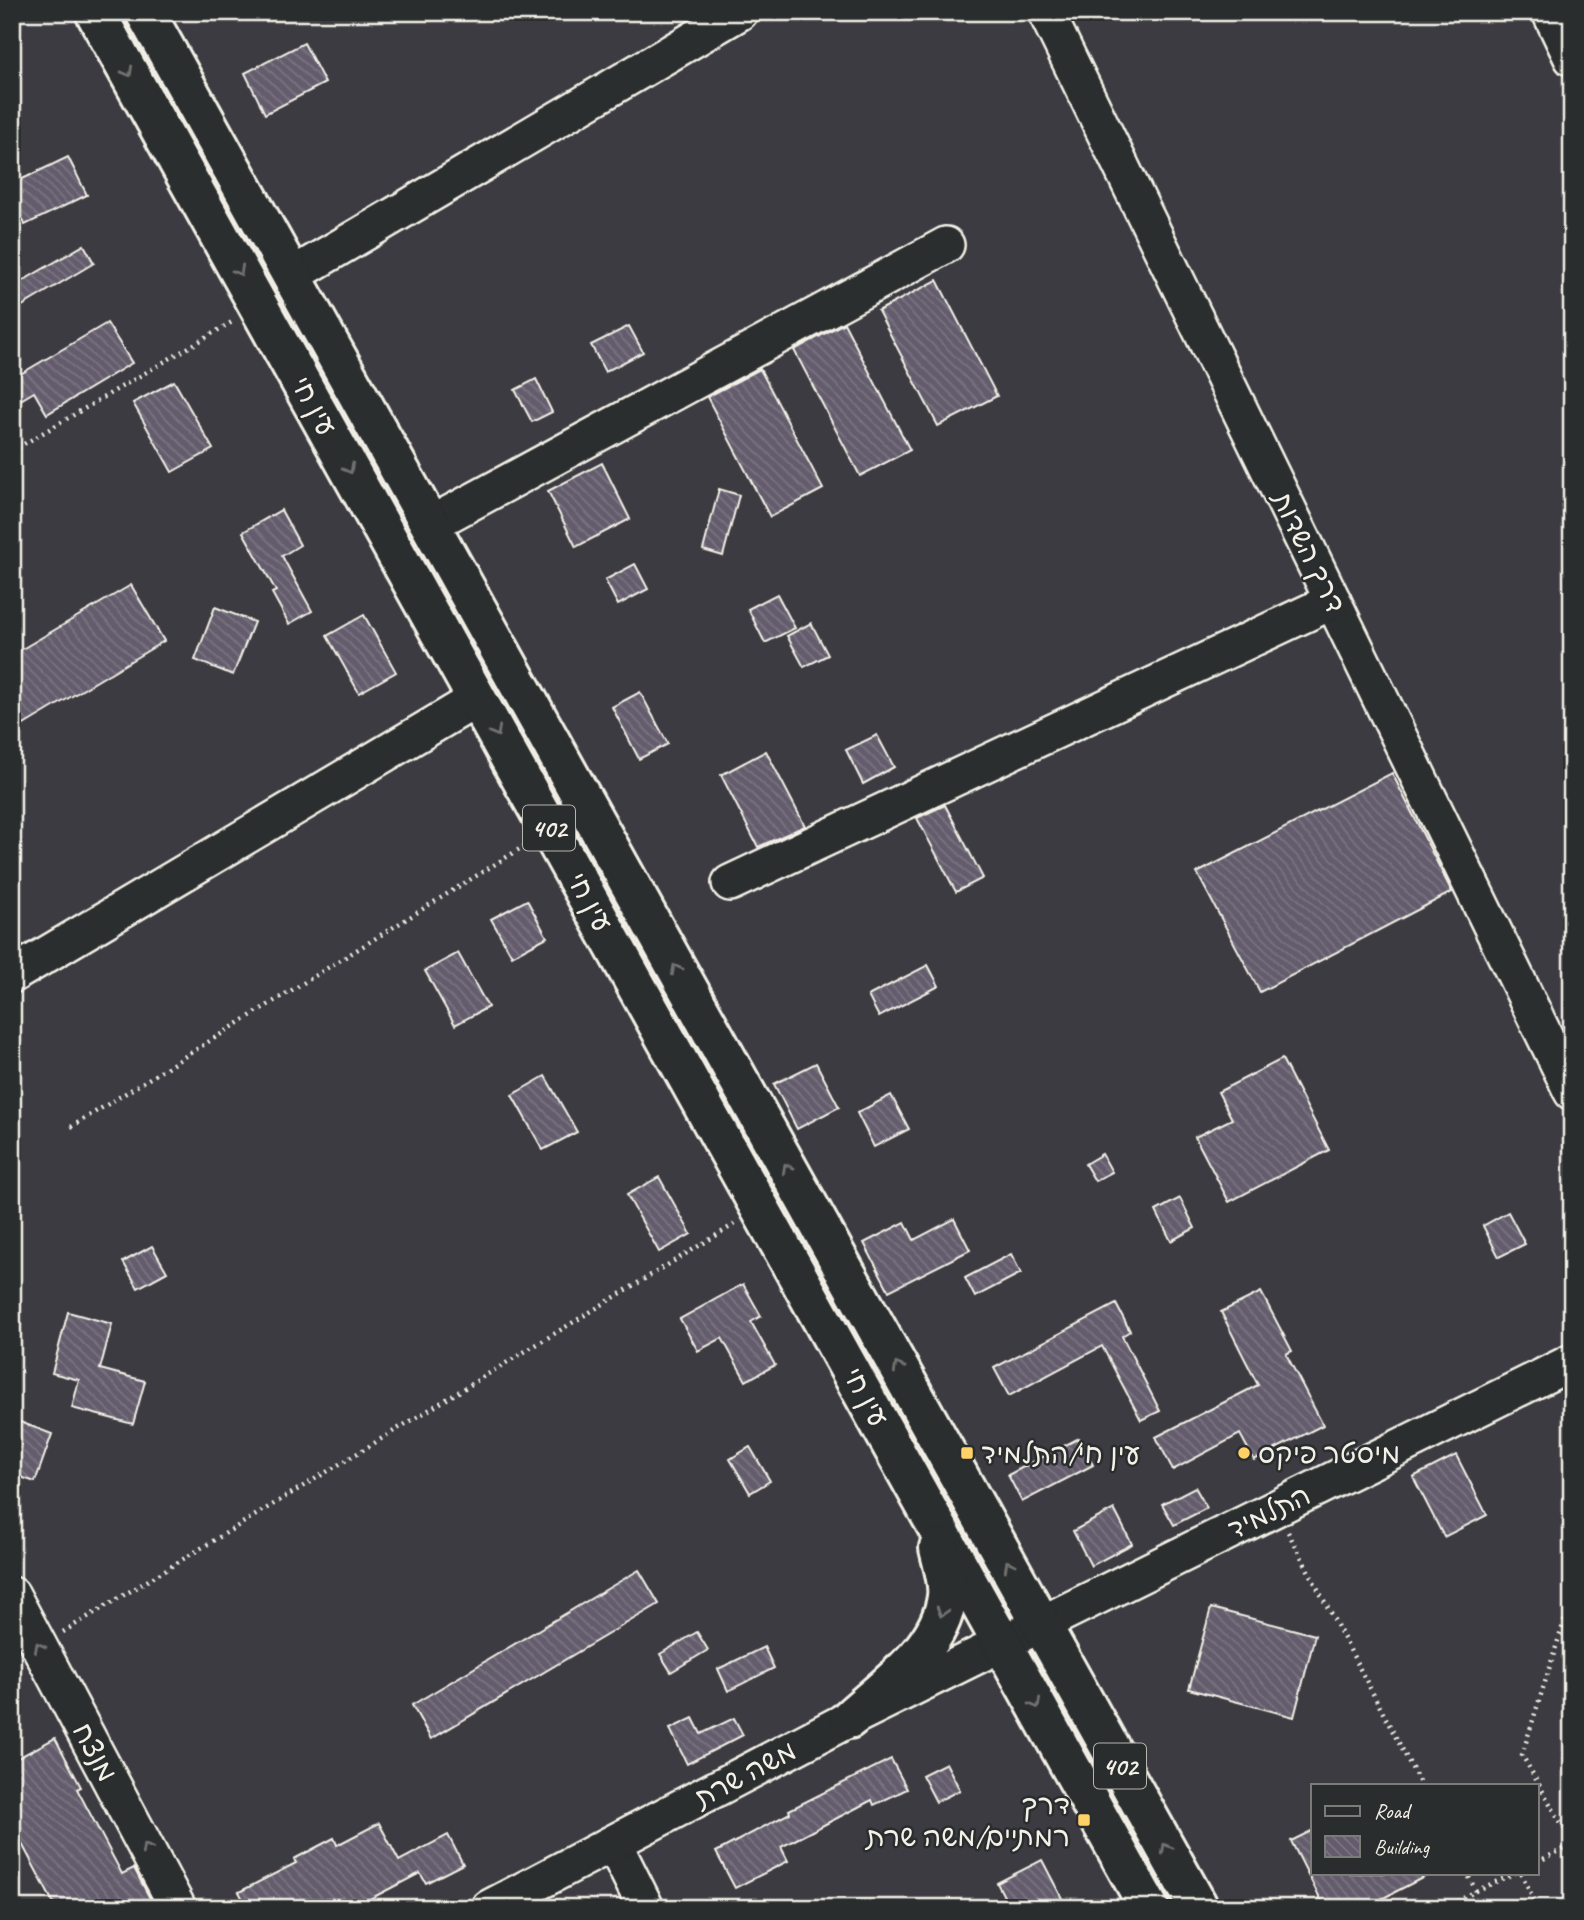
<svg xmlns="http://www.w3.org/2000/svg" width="1584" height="1920" font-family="Caveat,'Playpen Sans Hebrew',sans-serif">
  <defs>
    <pattern id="building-back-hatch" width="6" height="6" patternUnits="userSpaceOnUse" patternTransform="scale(1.75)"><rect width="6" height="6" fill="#645c6c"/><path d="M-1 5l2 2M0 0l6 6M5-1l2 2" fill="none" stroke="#7b7481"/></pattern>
  </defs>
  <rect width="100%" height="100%" fill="#3b3b41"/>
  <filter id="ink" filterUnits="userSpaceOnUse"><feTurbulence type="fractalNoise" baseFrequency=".0143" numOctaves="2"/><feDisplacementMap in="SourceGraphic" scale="14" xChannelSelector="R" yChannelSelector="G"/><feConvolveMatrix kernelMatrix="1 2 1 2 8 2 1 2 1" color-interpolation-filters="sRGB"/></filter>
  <g filter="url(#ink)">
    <g fill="url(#building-back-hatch)" stroke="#f4f1e8" stroke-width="2">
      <polygon points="304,43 325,83 265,114 245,73"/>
      <polygon points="68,157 87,195 25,225 12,198 12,184"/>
      <polygon points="84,245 94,263 12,312 12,287"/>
      <polygon points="937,280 997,396 938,426 878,311"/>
      <polygon points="107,323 132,363 47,414 34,392 12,405 12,379"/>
      <polygon points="844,323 910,450 860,476 794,350"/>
      <polygon points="629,326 643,352 605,372 591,345"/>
      <polygon points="760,369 823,489 770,517 707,397"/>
      <polygon points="536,379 552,412 532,422 515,390"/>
      <polygon points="174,381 213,449 172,472 133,403"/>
      <polygon points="602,463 630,519 576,547 548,491"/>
      <polygon points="719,489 739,495 723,556 703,550"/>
      <polygon points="281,510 300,545 282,556 312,611 289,624 272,593 276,591 243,532"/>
      <polygon points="635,564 648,589 618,605 605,580"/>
      <polygon points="131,585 164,641 22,726 12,710 12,655"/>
      <polygon points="777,594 795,628 765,643 748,609"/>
      <polygon points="215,607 254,622 233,675 195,660"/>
      <polygon points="364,615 396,672 359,693 327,636"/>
      <polygon points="811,623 828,655 804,667 787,636"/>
      <polygon points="640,692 668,744 639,759 612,707"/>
      <polygon points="877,735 894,767 863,784 846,750"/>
      <polygon points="766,751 805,826 758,847 721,775"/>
      <polygon points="1392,773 1452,892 1260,992 1197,873"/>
      <polygon points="945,805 983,878 956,892 917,818"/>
      <polygon points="527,900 547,937 512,956 491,919"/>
      <polygon points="458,953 488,1007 455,1025 425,971"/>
      <polygon points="928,965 939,986 879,1017 868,996"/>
      <polygon points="1282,1059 1329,1150 1229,1202 1195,1137 1232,1119 1218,1092"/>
      <polygon points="816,1063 839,1107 797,1129 774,1084"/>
      <polygon points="545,1076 577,1132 543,1150 512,1095"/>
      <polygon points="891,1095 909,1129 874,1147 857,1113"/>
      <polygon points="1102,1154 1112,1172 1095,1181 1085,1164"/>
      <polygon points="659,1177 691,1234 659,1252 627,1195"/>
      <polygon points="1180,1198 1195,1228 1171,1241 1156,1211"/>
      <polygon points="1508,1212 1525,1244 1499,1257 1483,1226"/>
      <polygon points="954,1219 970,1250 889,1291 864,1243 905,1222 914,1240"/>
      <polygon points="152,1246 167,1272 138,1288 123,1262"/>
      <polygon points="1011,1254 1021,1273 975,1297 965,1278"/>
      <polygon points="743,1284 761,1316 751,1322 775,1365 746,1381 722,1338 698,1351 680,1319"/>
      <polygon points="1261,1292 1292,1351 1286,1354 1323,1425 1254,1460 1240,1434 1173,1470 1156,1437 1258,1385 1221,1312"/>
      <polygon points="1116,1304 1130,1331 1122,1336 1160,1411 1141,1420 1102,1346 1009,1396 994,1368"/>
      <polygon points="68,1312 112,1324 100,1369 145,1381 133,1424 72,1408 79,1380 52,1373"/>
      <polygon points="12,1419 52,1434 35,1482 12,1474"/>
      <polygon points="1079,1438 1093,1465 1022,1502 1008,1475"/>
      <polygon points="750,1447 770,1481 750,1493 730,1459"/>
      <polygon points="1456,1455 1487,1515 1444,1537 1413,1477"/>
      <polygon points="1195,1487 1207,1508 1174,1525 1162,1504"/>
      <polygon points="1114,1509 1132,1544 1091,1566 1073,1531"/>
      <polygon points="639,1570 659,1604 431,1739 412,1705"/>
      <polygon points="1211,1608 1315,1635 1294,1717 1189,1689"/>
      <polygon points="697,1632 708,1650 671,1672 660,1654"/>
      <polygon points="764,1647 774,1668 728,1691 718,1669"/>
      <polygon points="693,1718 701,1734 734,1718 743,1735 687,1764 670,1729"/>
      <polygon points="55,1738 81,1787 77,1789 122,1874 134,1868 155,1908 56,1908 12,1825 12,1761"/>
      <polygon points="891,1759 907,1789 874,1805 872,1800 781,1847 788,1861 735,1888 716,1852 790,1813 789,1810"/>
      <polygon points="946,1763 960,1790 936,1802 922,1775"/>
      <polygon points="379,1823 399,1861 448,1835 463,1864 426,1883 420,1873 366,1901 370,1908 248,1908 239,1892 296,1863 294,1859 334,1838 337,1845"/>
      <polygon points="1313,1830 1313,1873 1432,1873 1364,1908 1325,1908 1291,1841"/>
      <polygon points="1042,1860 1067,1908 1010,1908 997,1883"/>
    </g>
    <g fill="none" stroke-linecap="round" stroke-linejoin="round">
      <defs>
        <g id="minor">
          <polyline points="1046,12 1572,1092"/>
          <polyline points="1550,12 1572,58"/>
          <polyline points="291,276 740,12"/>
          <polyline points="429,525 946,245"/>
          <polyline points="730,883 1333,601"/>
          <polyline points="12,975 477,699"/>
          <polyline points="12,1595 178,1908"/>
          <polyline points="614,1844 646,1908"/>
          <polyline points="489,1908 849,1719 1572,1362"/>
        </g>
        <g id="major">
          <polyline points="95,12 1149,1908"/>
          <polyline points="145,12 1199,1908"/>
          <path d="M849,1719C886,1685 940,1650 947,1597C949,1582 942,1562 939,1548"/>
        </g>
      </defs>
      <use href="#minor" stroke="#f4f1e8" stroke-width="40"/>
      <use href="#major" stroke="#f4f1e8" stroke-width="44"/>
      <g stroke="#f4f1e8" stroke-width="4.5" stroke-dasharray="2 5" stroke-linecap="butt">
        <polyline points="12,451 232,322"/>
        <polyline points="71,1127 526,845"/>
        <polyline points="1288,1532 1421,1785"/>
        <polyline points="1572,1610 1567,1612 1522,1755 1572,1842"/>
        <polyline points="63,1632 735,1224"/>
        <polyline points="1537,1862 1572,1845"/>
        <polyline points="1521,1873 1538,1908"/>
        <polyline points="1476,1891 1515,1873"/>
        <polyline points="1445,1908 1476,1891 1467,1873"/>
      </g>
      <use href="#minor" stroke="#2a2d2e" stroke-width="35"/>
      <use href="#major" stroke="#2a2d2e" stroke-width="38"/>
    </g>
    <defs><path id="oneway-chevron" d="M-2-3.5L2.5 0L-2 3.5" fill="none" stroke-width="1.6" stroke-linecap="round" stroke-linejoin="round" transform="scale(1.75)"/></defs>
    <g stroke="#71726f">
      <use href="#oneway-chevron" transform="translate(128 72) rotate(61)"/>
      <use href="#oneway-chevron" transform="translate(239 271) rotate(61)"/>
      <use href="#oneway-chevron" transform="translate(349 469) rotate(61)"/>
      <use href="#oneway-chevron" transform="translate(496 732) rotate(61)"/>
      <use href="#oneway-chevron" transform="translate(676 969) rotate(-119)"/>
      <use href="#oneway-chevron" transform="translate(787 1168) rotate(-119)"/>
      <use href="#oneway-chevron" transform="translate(898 1367) rotate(-119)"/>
      <use href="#oneway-chevron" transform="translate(1009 1565) rotate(-119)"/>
      <use href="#oneway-chevron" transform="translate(942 1612) rotate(107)"/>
      <use href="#oneway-chevron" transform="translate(39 1647) rotate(-118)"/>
      <use href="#oneway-chevron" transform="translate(1036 1704) rotate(61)"/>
      <use href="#oneway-chevron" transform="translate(146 1848) rotate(-118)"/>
      <use href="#oneway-chevron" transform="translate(1166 1848) rotate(-119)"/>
    </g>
  </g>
  <g fill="#ffd166" stroke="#2a2d2e" stroke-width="2.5">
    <rect x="960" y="1446" width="14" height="14" rx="3.5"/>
    <circle cx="1244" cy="1453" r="7"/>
    <rect x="1077" y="1813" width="14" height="14" rx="3.5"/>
  </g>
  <g text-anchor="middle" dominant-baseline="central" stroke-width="5" stroke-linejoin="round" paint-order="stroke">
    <g fill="#2a2d2e" stroke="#b7b6b0" stroke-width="2">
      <rect x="523" y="805.5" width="52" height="45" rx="5"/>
      <rect x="1094" y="1743.5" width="52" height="45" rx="5"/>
    </g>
    <g font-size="26" font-weight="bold" fill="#f4f1e8">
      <text x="549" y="828">402</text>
      <text x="1120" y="1766">402</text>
    </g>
    <g font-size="28" fill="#f4f1e8" stroke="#2a2d2e">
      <text transform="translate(314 406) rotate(61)">עין חי</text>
      <text transform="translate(1309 552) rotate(64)">דרך השדות</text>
      <text transform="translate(590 902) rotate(61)">עין חי</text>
      <text transform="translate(866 1397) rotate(61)">עין חי</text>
      <text transform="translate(1269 1512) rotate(-26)">התלמיד</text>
      <text transform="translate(95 1752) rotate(62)">מנצח</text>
      <text transform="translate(745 1774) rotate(-28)">משה שרת</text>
    </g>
    <g font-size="28" fill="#f4f1e8" stroke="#2a2d2e" text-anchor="start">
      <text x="981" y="1453">עין חי/התלמיד</text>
      <text x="1258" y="1453">מיסטר פיקס</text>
      <text x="1070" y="1804" text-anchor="end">דרך<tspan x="1070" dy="32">רמתיים/משה שרת</tspan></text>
    </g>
  </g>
  <rect width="1584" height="1920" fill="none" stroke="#2a2d2e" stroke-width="42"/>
  <rect x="21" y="21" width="1542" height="1878" fill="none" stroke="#f4f1e8" stroke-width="2.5" filter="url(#ink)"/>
  <rect x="1311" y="1784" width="228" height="91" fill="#2a2d2e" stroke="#7b7b78" stroke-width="2"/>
  <rect x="1325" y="1806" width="35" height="10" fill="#2a2d2e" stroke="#7b7b78" stroke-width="2"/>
  <text x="1374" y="1818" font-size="21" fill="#f4f1e8">Road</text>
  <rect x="1325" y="1836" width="35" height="21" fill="url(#building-back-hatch)" stroke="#7b7b78" stroke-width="2"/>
  <text x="1374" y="1854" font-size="21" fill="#f4f1e8">Building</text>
</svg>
